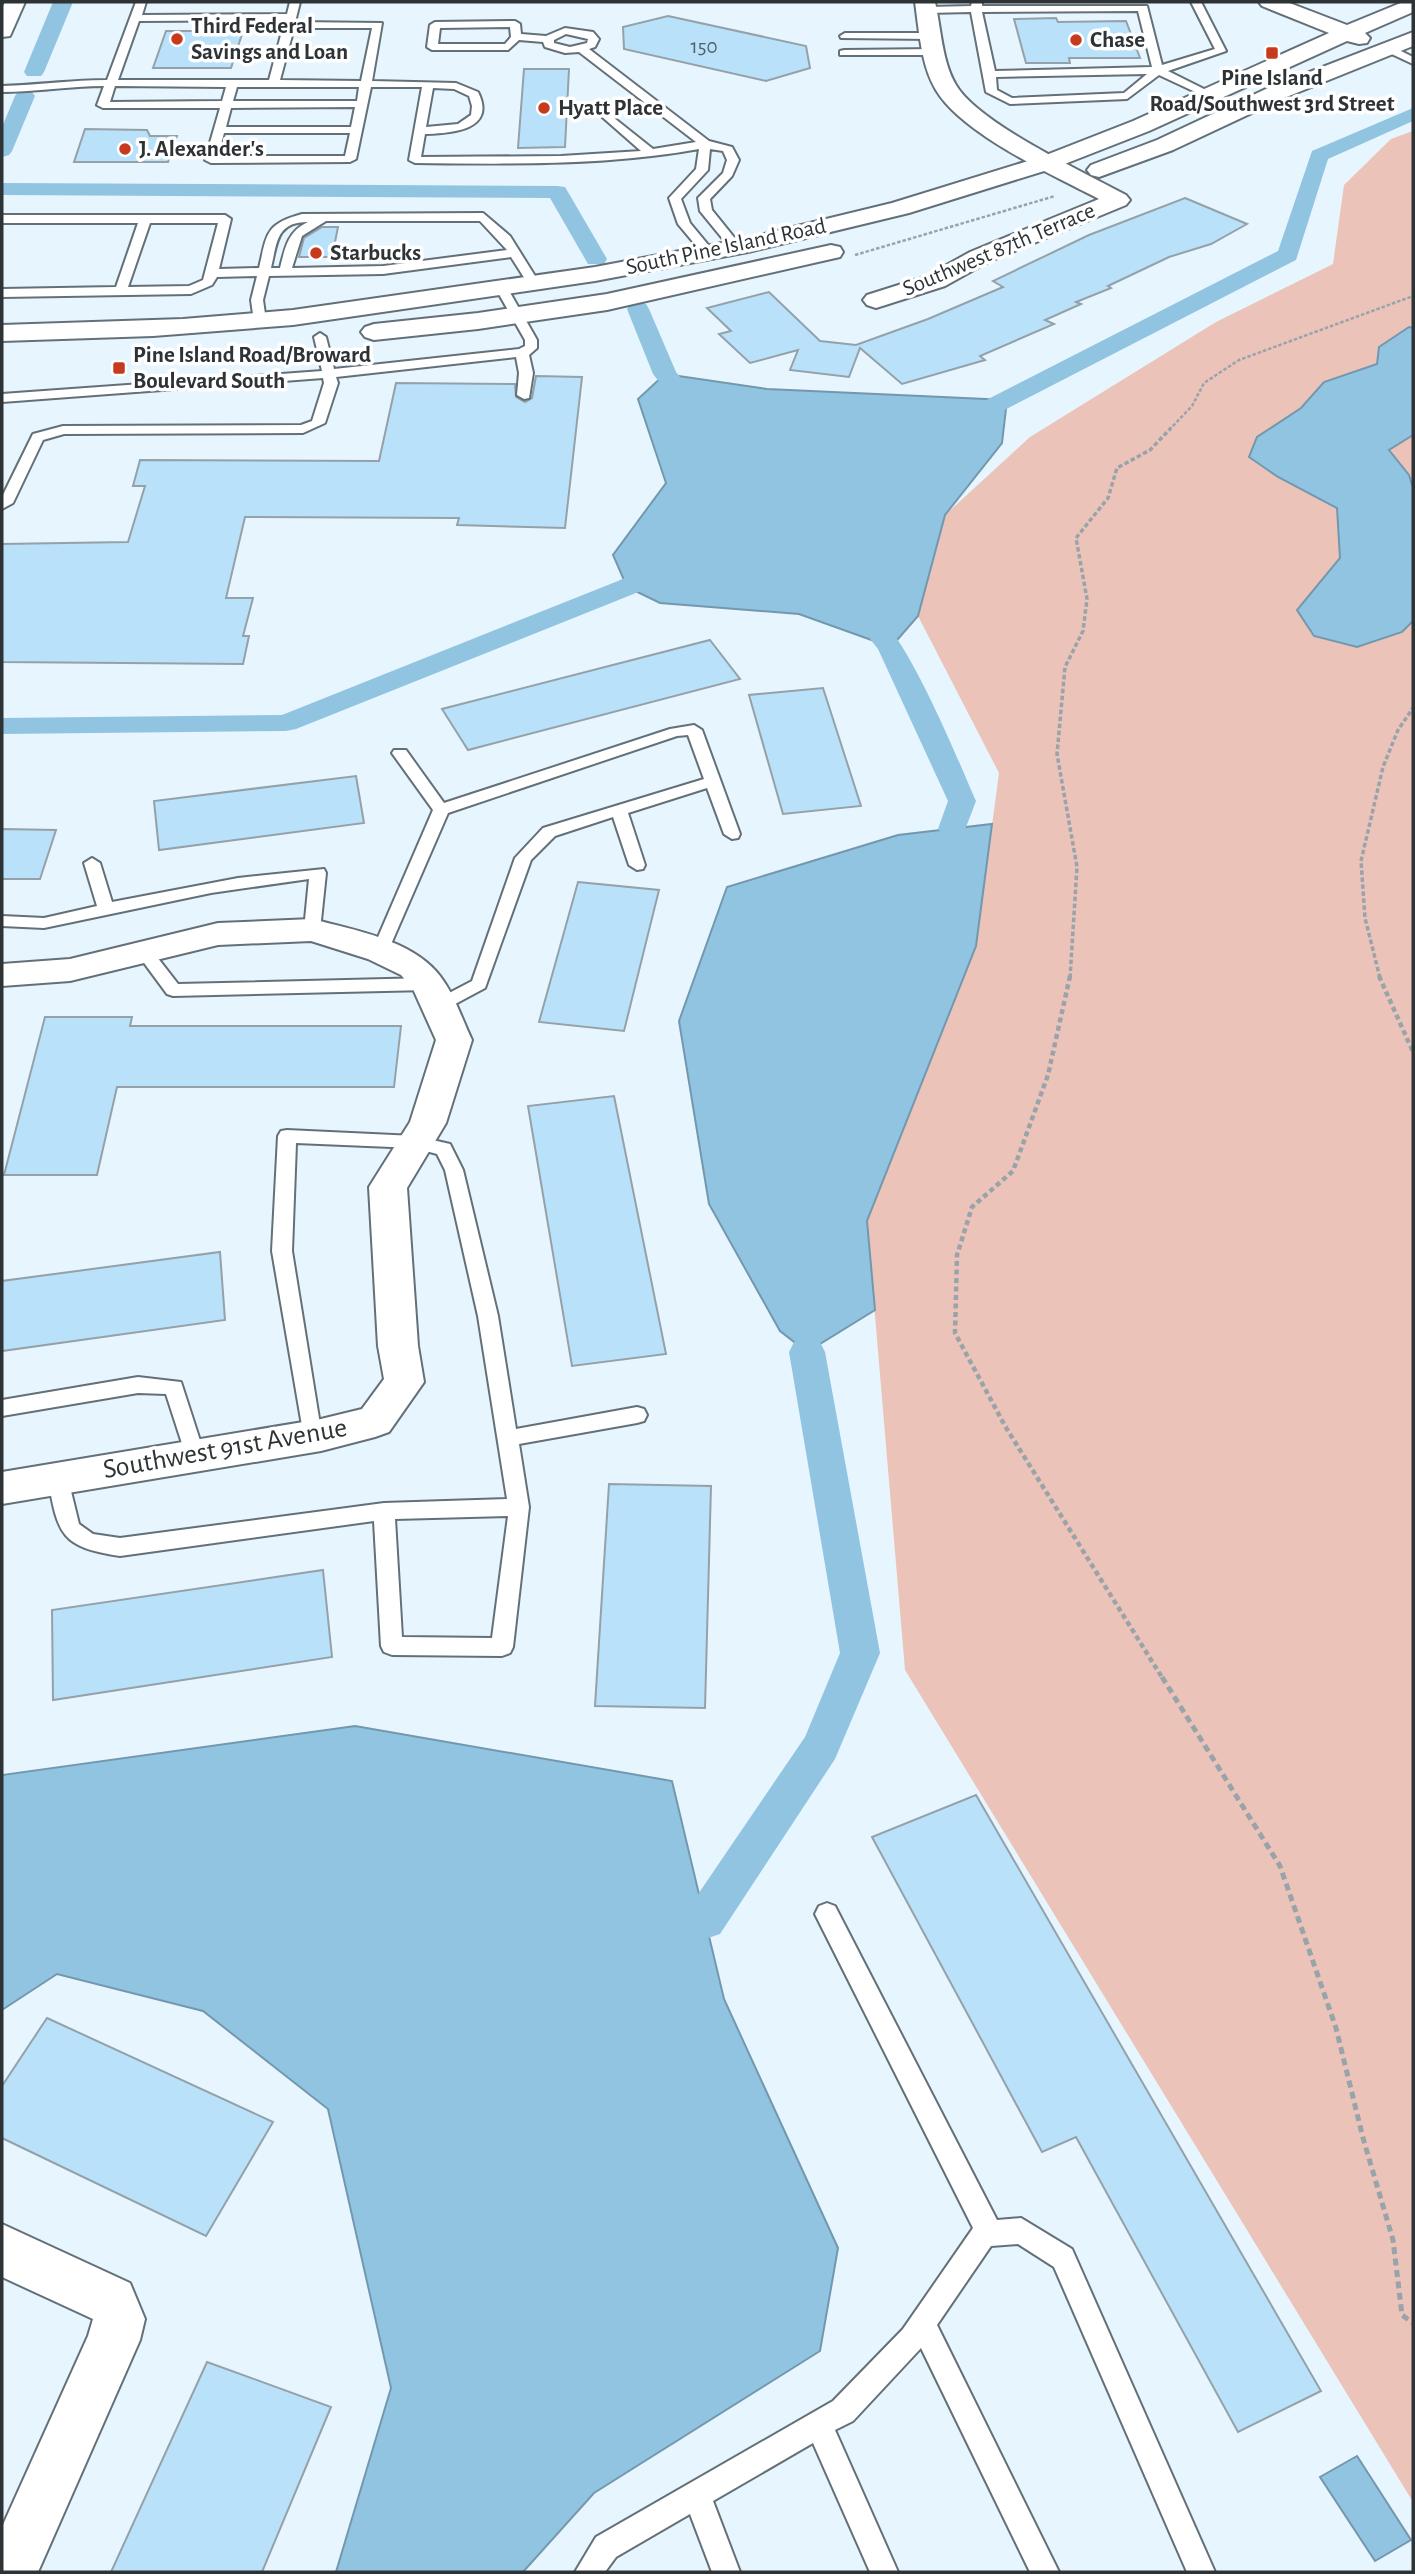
<svg xmlns="http://www.w3.org/2000/svg" width="1415" height="2574" font-family="'Alegreya Sans',sans-serif">
  <rect width="100%" height="100%" fill="#e7f5fe"/>
  <polygon fill="#ecc3b9" points="1413,131 1413,2502 905,1670 867,1221 976,946 999,773 918,616 945,515 1030,437 1216,322 1333,264 1344,185 1391,139"/>
  <g fill="#91c4e1" stroke="#7398ae" stroke-width="2">
    <polygon points="1409,327 1413,328 1413,435 1389,450 1409,475 1413,488 1413,621 1402,632 1357,647 1314,636 1297,610 1340,558 1337,508 1278,477 1249,457 1257,437 1301,408 1324,382 1377,364 1379,347"/>
    <polygon points="665,374 767,389 1007,400 1002,443 945,515 918,616 891,647 799,614 660,603 627,587 613,555 666,483 638,399"/>
    <polygon points="992,824 976,946 867,1221 875,1310 807,1352 780,1331 709,1204 679,1021 727,887 898,835"/>
    <polygon points="355,1726 672,1781 724,1999 838,2248 820,2351 594,2493 523,2572 336,2572 391,2388 328,2109 203,2011 57,1974 2,2010 2,1775"/>
    <polygon points="1357,2456 1411,2540 1375,2561 1320,2477"/>
  </g>
  <g fill="none" stroke-linecap="round" stroke-linejoin="round">
    <g fill="#91c4e1" fill-rule="evenodd">
      <polygon points="53,2 73,2 44,72 41,76 27,76 24,72"/>
      <polygon points="25,90 32,92 35,96 12,151 9,155 2,157 2,127 15,96 18,92"/>
      <polygon points="1413,108 1413,121 1328,159 1296,260 975,425 966,427 957,425 954,420 957,415 1278,251 1312,151"/>
      <polygon points="2,183 557,186 565,187 568,192 607,259 604,264 588,264 550,198 2,195"/>
      <polygon points="638,302 646,304 649,309 676,372 708,412 705,417 696,419 687,417 653,374 627,309 630,304"/>
      <polygon points="670,557 679,559 683,565 679,571 636,593 296,729 286,731 2,734 2,718 282,715 618,581"/>
      <path d="M861,603C900,613 958,761 976,801L963,835L953,838L943,835L938,829L948,801L878,649L848,611L852,605Z"/>
      <polygon points="807,1338 820,1342 825,1352 880,1653 835,1759 720,1934 705,1939 690,1934 684,1920 690,1906 805,1737 840,1653 789,1352 794,1342"/>
    </g>
  </g>
  <g fill="#b9e2fa" stroke="#94a1a9" stroke-width="2">
    <polygon points="668,16 806,46 810,68 766,81 624,49 623,27"/>
    <polygon points="1056,18 1058,22 1126,21 1140,58 1069,58 1070,63 1026,63 1014,19"/>
    <polygon points="166,31 243,31 231,68 153,68"/>
    <polygon points="524,69 569,69 565,147 518,148"/>
    <polygon points="85,129 147,130 150,136 177,136 168,162 74,162"/>
    <polygon points="1185,198 1247,224 1211,244 1169,257 1108,286 1111,288 1076,302 1081,304 1045,320 1054,324 980,356 985,360 902,384 860,348 849,377 790,370 798,350 750,363 719,334 731,331 707,308 769,292 820,341 856,345 928,319 1003,287 993,281 1089,235"/>
    <polygon points="322,227 338,227 332,257 299,257 304,238"/>
    <polygon points="536,376 582,377 565,528 457,525 459,518 245,517 226,598 253,598 243,636 249,636 243,664 2,662 2,544 128,542 145,486 133,486 140,460 379,461 396,383 515,384 516,397 525,402 532,398"/>
    <polygon points="710,640 740,679 468,750 442,709"/>
    <polygon points="823,688 861,806 783,814 749,695"/>
    <polygon points="356,776 364,823 159,850 154,801"/>
    <polygon points="2,829 56,830 40,879 2,879"/>
    <polygon points="578,882 659,890 624,1031 539,1022"/>
    <polygon points="45,1017 132,1017 130,1026 401,1026 394,1087 117,1087 97,1175 4,1175"/>
    <polygon points="614,1096 666,1354 572,1366 528,1106"/>
    <polygon points="220,1252 225,1320 2,1351 2,1281"/>
    <polygon points="609,1484 711,1486 705,1708 595,1706"/>
    <polygon points="323,1570 332,1657 53,1700 52,1610"/>
    <polygon points="976,1795 1321,2391 1238,2432 1076,2137 1042,2152 872,1837"/>
    <polygon points="47,2018 273,2122 206,2236 2,2138 2,2086"/>
    <polygon points="207,2362 331,2407 262,2572 111,2572"/>
  </g>
  <g fill="none" stroke-linecap="round" stroke-linejoin="round">
    <defs>
      <g id="lane">
        <path d="M136,2H146L142,15L287,14L290,2H300L295,22L382,23L372,81L456,83L478,92C497,130 452,133 425,134L421,157L561,156L641,151L600,115L598,113L604,110L653,149L696,142L579,52L565,53L545,47L543,42L519,40L508,50H432L427,47L430,25L435,22L515,21L520,24L521,34L546,36L565,28L593,32L599,39L595,47L589,49L709,141L732,147L739,160L732,176L710,199L712,210L741,246L731,249L700,211L698,198L723,173L727,160L723,151L710,149L708,170L681,199L690,223L714,252L708,256L704,255L678,224L669,198L696,169L699,149C605,166 510,164 415,163L409,160L422,87H371L356,159L350,162L211,163L205,160L220,108H103L97,105L104,86C69,86 37,92 2,92V86C38,85 71,80 107,80ZM285,20L269,80H118L139,21ZM510,27L511,37L505,44H438L440,28ZM294,28H372L361,81L280,80ZM566,34L588,39L587,43L570,47L554,43V40ZM115,86L226,87L222,101L110,102ZM237,87H359L357,101H233ZM433,88L454,89L469,96L472,106L471,115L458,124L426,127ZM355,107L351,127H226L231,108ZM224,133H350L345,156H218Z"/>
        <path d="M972,2H982V6H1147L1162,65L1215,49L1191,2H1201L1226,51L1168,71L1216,95L1206,97L1159,75L1127,99L1010,104L986,92L971,12L927,13L922,10L927,7L971,6ZM1138,11L1152,67L995,71L982,12ZM1147,74L1124,93L1012,98L997,90L996,77Z"/>
        <polygon points="845,33 932,33 937,36 932,39 841,38 840,36"/>
        <polygon points="1383,46 1391,46 1413,57 1413,64 1383,50"/>
        <polygon points="844,50 936,49 941,52 936,55 840,55 840,51"/>
        <path d="M483,213L510,236L540,284L538,287H530L511,257L383,274L269,276L263,300L266,321L260,325L254,321L251,300L257,276L217,277L212,285L191,294L2,297V289L116,287L138,223H2V215H225L231,219L219,269L259,268C267,234 265,224 302,214ZM326,221H480L507,250L383,266L292,268L302,236ZM308,222C288,231 285,248 280,268H271C277,243 276,222 308,222ZM150,223H218L203,280L189,286L128,287Z"/>
        <polygon points="502,285 508,289 537,340 537,348 529,355 533,373 529,398 524,399 517,395 519,373 516,357 336,377 338,383 325,423 303,433 64,434 43,440 13,503 2,509 2,497 33,434 63,426 301,425 312,421 324,383 323,378 2,402 2,394 322,371 314,337 320,333 326,337 334,369 519,349 525,346 525,340 496,289"/>
        <polygon points="694,725 702,730 740,834 738,838 732,839 724,834 707,788 628,813 645,865 643,869 637,870 629,865 613,817 555,836 531,860 485,988 444,1010 438,1012 429,1006 432,1002 472,981 515,858 543,828 704,779 688,735 677,736 448,813 388,951 380,957 374,955 372,951 433,810 392,753 394,750 406,750 444,803 670,729"/>
        <polygon points="92,858 100,863 112,902 238,878 324,869 326,873 320,930 312,935 304,930 309,879 211,893 44,928 2,926 2,916 44,918 97,906 84,863"/>
        <polygon points="144,946 150,948 178,984 428,978 437,984 428,990 173,996 167,994 136,952"/>
        <path d="M287,1130L415,1136L450,1144L463,1170L498,1316L516,1429L637,1407L644,1409L647,1415L644,1421L637,1423L519,1444L529,1507L513,1647L510,1653L502,1656L392,1655L384,1652L381,1646L374,1521L120,1556C61,1547 58,1535 48,1479L51,1473L58,1471L65,1473L68,1479L79,1524L93,1534L120,1538L384,1503L507,1499L478,1316L445,1170L437,1154L415,1148L296,1143L292,1251L322,1437L319,1443L312,1445L305,1443L272,1251L278,1136L281,1131ZM508,1516L492,1638L402,1637L395,1519Z"/>
        <polygon points="138,1377 181,1382 205,1456 202,1462 195,1464 188,1462 166,1394 138,1393 2,1416 2,1400"/>
        <polygon points="827,1903 835,1906 997,2220 1021,2218 1072,2249 1215,2572 1187,2572 1054,2267 1018,2244 991,2246 937,2325 1059,2572 1030,2572 921,2348 853,2421 835,2430 898,2572 870,2572 813,2443 713,2501 740,2572 712,2572 690,2514 616,2557 605,2572 575,2572 596,2537 833,2401 903,2329 973,2228 815,1914 819,1906"/>
      </g>
      <g id="street">
        <path d="M915,2H935C941,28 942,62 956,85C978,123 1085,173 1126,195L1130,200L1126,205L988,262L945,286L876,308L867,305L863,300L867,295L927,276L970,252L1099,199C1053,175 962,134 936,90C921,65 919,30 915,2Z"/>
        <path d="M312,919C354,930 413,940 440,976C454,994 462,1019 472,1040L446,1123L407,1188L418,1346L424,1382L389,1432L375,1437L321,1451L2,1504V1472L321,1419L362,1409L384,1379L378,1346L369,1187L410,1122L436,1040L413,989L401,975L368,959L311,941L218,945L70,981L2,986V964L70,959L218,923Z"/>
        <polygon points="2,2224 130,2283 145,2319 140,2340 38,2572 2,2572 2,2527 88,2336 93,2319 2,2277"/>
      </g>
      <g id="secondary">
        <polygon points="1259,2 1287,2 1347,25 1403,2 1413,2 1413,12 1365,33 1370,38 1367,43 1359,44 1347,41 1149,131 1057,167 909,213 748,252 595,281 293,325 153,336 2,341 2,325 183,319 293,310 595,267 748,238 892,203 1041,157 1133,121 1329,33 1262,6"/>
        <polygon points="1413,32 1413,46 1284,98 1173,150 1099,177 1091,175 1087,170 1091,165 1157,140 1268,88"/>
        <polygon points="831,245 840,247 843,252 840,257 607,310 478,329 374,340 365,337 361,332 365,327 374,324 478,313 607,294"/>
      </g>
      <polygon id="primary" points="5,2 25,2 10,36 2,37 2,8"/>
    </defs>
    <use href="#lane" stroke="#647077" stroke-width="4"/>
    <use href="#street" stroke="#647077" stroke-width="4"/>
    <use href="#secondary" stroke="#647077" stroke-width="4"/>
    <use href="#primary" stroke="#647077" stroke-width="4"/>
    <g stroke="#99a3aa" stroke-width="2.5" stroke-dasharray="3.5 2" stroke-linecap="butt">
      <polyline points="855,255 1055,196"/>
      <polyline points="1169,430 1192,406 1204,383 1239,360 1413,296"/>
    </g>
    <g stroke="#99a3aa" stroke-width="3.5" stroke-dasharray="4.5 2.5" stroke-linecap="butt">
      <polyline points="1070,978 1077,867 1057,754 1065,667 1083,631 1087,599 1076,538 1108,498 1117,468 1150,450 1171,428"/>
      <polyline points="1380,978 1365,918 1361,861 1383,767 1398,730 1413,708"/>
    </g>
    <g stroke="#99a3aa" stroke-width="4.5" stroke-dasharray="5 3.5" stroke-linecap="butt">
      <polyline points="1070,976 1048,1075 1013,1171 972,1207 957,1255 955,1333 1005,1426 1163,1679"/>
      <polyline points="1379,976 1413,1052"/>
    </g>
    <polyline stroke="#99a3aa" stroke-width="5" stroke-dasharray="7 4.5" stroke-linecap="butt" points="1162,1677 1280,1866 1336,2028 1363,2138 1393,2240 1402,2315 1413,2323"/>
    <use href="#lane" fill="#fff" fill-rule="evenodd"/>
    <use href="#street" fill="#fff" fill-rule="evenodd"/>
    <use href="#secondary" fill="#fff" fill-rule="evenodd"/>
    <use href="#primary" fill="#fff" fill-rule="evenodd"/>
  </g>
  <g fill="#c63b1d" stroke="#fff" stroke-width="2.5">
    <circle cx="177" cy="39" r="7"/>
    <circle cx="1076" cy="40" r="7"/>
    <rect x="1265" y="46" width="14" height="14" rx="3.5"/>
    <circle cx="544" cy="108" r="7"/>
    <circle cx="125" cy="149" r="7"/>
    <circle cx="316" cy="253" r="7"/>
    <rect x="112" y="361" width="14" height="14" rx="3.5"/>
  </g>
  <g text-anchor="middle" dominant-baseline="central" stroke-width="7" stroke-linejoin="round" paint-order="stroke">
    <g font-size="21" fill="#515f67">
      <text x="704" y="46">150</text>
    </g>
    <g font-size="23" font-weight="bold" fill="#2e3336" stroke="#fff" text-anchor="start">
      <text x="191" y="26">Third Federal<tspan x="191" dy="26">Savings and Loan</tspan></text>
      <text x="1090" y="40">Chase</text>
      <text x="1272" y="78" text-anchor="middle">Pine Island<tspan x="1272" dy="26">Road/Southwest 3rd Street</tspan></text>
      <text x="558" y="108">Hyatt Place</text>
      <text x="139" y="149">J. Alexander's</text>
      <text x="330" y="253">Starbucks</text>
      <text x="133" y="355">Pine Island Road/Broward<tspan x="133" dy="26">Boulevard South</tspan></text>
    </g>
    <g font-size="23" fill="#2e3336" stroke="#fff">
      <text transform="translate(726 247) rotate(-12)">South Pine Island Road</text>
      <text transform="translate(999 250) rotate(-23)">Southwest 87th Terrace</text>
    </g>
    <g font-size="28" fill="#2e3336" stroke="#fff">
      <text transform="translate(225 1449) rotate(-10)">Southwest 91st Avenue</text>
    </g>
  </g>
  <rect width="1415" height="2574" fill="none" stroke="#2e3336" stroke-width="7"/>
</svg>
